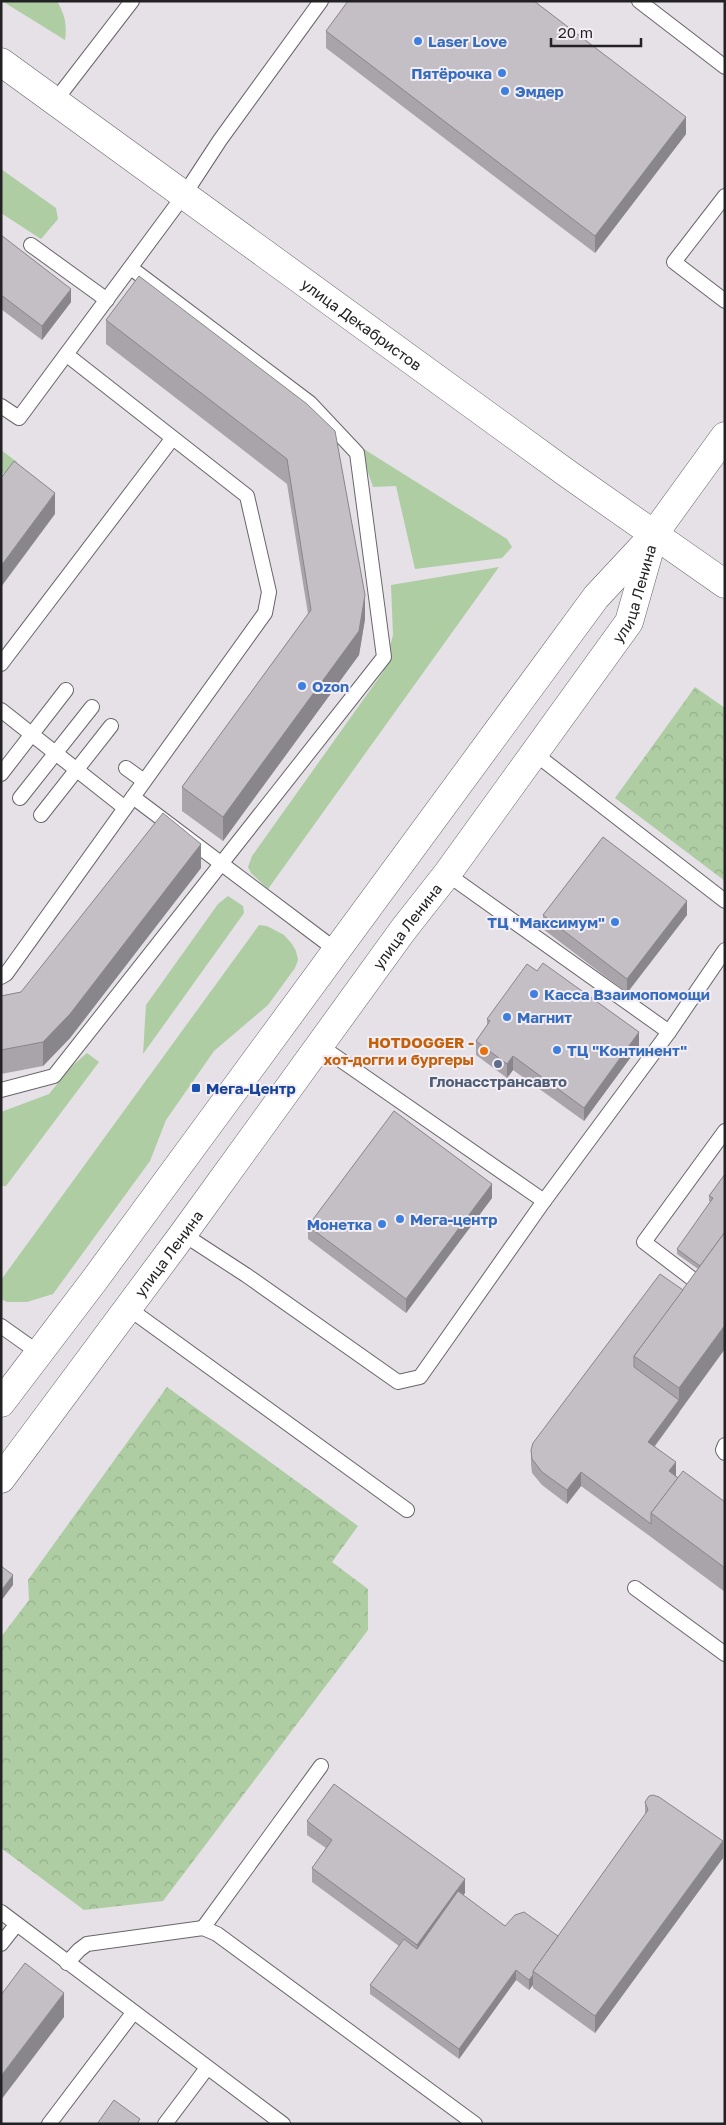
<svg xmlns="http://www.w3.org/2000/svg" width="726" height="2125" font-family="'Golos Text',sans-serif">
  <defs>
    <pattern id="forest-crowns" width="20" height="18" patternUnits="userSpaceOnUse" patternTransform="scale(1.25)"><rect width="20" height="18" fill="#aecda3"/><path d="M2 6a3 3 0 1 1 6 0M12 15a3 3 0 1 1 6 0" fill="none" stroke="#95b08c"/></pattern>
  </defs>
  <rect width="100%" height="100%" fill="#e5e1e7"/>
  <g fill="#aecda3">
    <path d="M2,1H57C65,15 67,24 65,40Z"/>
    <polygon points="1,169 56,208 58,219 41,239 1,213"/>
    <polygon points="359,446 507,539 512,547 502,558 415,569 396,486 373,487"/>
    <polygon points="1,450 17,462 13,469 1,474"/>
    <polygon points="499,567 268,889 251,873 248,867 252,856 383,672 393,635 391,585"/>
    <polygon points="228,896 243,906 244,913 143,1054 146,1005 218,904"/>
    <polygon points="259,925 267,926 284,935 292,944 296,951 298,960 295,968 268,1005 214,1051 166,1120 150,1161 53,1294 27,1302 7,1302 1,1299 1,1280"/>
    <polygon points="87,1053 99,1062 6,1186 1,1186 1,1112 49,1094 71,1067"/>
  </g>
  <g fill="url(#forest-crowns)">
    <polygon points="695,687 725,708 725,881 615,798"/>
    <polygon points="167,1387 358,1526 332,1562 368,1589 368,1630 163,1901 84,1910 1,1848 1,1637 29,1600 28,1580"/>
  </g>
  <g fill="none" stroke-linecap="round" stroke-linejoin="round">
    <defs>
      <g id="service">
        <polyline points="639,1 725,67"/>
        <polyline points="55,101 132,1"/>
        <polyline points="725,196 674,262 725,301"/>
        <polyline points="31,245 107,300"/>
        <polyline points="1,406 19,418 184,195 220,140 321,1"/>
        <polyline points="1,664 172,439"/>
        <polyline points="1,710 125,808"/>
        <polyline points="534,753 725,901"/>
        <polyline points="126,768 144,781"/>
        <polyline points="1,774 66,690"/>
        <polyline points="133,797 336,950"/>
        <polyline points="20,798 92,707"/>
        <polyline points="41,815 111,726"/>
        <polyline points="447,874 669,1032"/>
        <polyline points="1,977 6,974 265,613 269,592 247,496 67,355"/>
        <polyline points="1,1090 54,1076 384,657 357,453 310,403 131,268"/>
        <polyline points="544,1201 669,1032 725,950"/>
        <polyline points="183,1234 246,1275 398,1382 420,1377 544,1201 319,1045"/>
        <polyline points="703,1287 644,1242 725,1131"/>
        <polyline points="128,1308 407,1510"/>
        <polyline points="1,1326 39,1353"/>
        <polyline points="725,1445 723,1450 725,1453"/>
        <polyline points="635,1588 725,1654"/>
        <polyline points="1,1912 283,2124"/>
        <polyline points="203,1928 321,1766"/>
        <polyline points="1,1944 16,1925"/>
        <polyline points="67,1963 79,1950 87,1944 203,1928 217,1934 475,2124"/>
        <polyline points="49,2124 133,2013"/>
        <polyline points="165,2124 207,2068"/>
      </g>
      <polyline id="tertiary" points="654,534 725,436"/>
      <g id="secondary">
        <path id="s1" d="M1,62L568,474L725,584"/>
        <polyline points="1,1403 93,1282 596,597 650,539"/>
        <path id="s2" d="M1,1479L183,1234L403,930L447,874L629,622L654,534"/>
      </g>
    </defs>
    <use href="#service" stroke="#69656a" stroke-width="16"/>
    <use href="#tertiary" stroke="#69656a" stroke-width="29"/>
    <use href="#secondary" stroke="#69656a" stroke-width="29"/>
    <use href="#service" stroke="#fff" stroke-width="14"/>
    <use href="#tertiary" stroke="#fff" stroke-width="28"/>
    <use href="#secondary" stroke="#fff" stroke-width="28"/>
  </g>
  <g fill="#a8a4a9">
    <polygon points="326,31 686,134 595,253 326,48"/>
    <polygon points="1,235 71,302 42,340 1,309"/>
    <polygon points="106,320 307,404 365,619 359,655 223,841 182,811 182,787 308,614 287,484 106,344"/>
    <polygon points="201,868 70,1038 43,1066 1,1074 1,996 21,992"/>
    <polygon points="543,915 687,915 627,993 543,929"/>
    <polygon points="487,1019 639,1046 584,1121 513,1070 507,1078 476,1055 476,1041 487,1025"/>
    <polygon points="725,1174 679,1413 655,1446 676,1476 725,1502 725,1592 651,1537 581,1486 567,1504 542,1485 532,1473 531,1464 531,1450 683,1290 698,1269 677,1254 677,1249 711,1202 709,1201 709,1196"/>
    <polygon points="492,1198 406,1313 308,1239 308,1226"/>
    <polygon points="645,1802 723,1858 595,2033 533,1988 533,1985 529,1990 516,1980 459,2059 370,1994 370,1985 399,1946 312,1882 312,1868 326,1848 307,1835 307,1821 465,1893 463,1895 505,1926 558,1936 645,1815"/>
  </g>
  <g fill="#88868a">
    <polygon points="686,117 686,134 595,253 595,236"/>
    <polygon points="71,289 71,302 42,340 42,326"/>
    <polygon points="55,493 55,514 1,587 1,566"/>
    <polygon points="365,595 365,619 359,655 223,841 223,817"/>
    <polygon points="201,844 201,868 70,1038 43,1066 43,1042"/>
    <polygon points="687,901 687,915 627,993 627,979"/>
    <polygon points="639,1032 639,1046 584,1121 584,1108"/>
    <polygon points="513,1056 513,1070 507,1078 507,1064"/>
    <polygon points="492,1184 492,1198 406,1313 406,1299"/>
    <polygon points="725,1325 725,1349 648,1455 648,1442 679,1400 679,1388"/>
    <polygon points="676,1462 676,1476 669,1485 669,1471"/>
    <polygon points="581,1472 581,1486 567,1504 567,1490"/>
    <polygon points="13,1575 13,1585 1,1601 1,1591"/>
    <polygon points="723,1841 723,1858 595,2033 595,2016"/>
    <polygon points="465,1879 465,1893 417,1958 417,1945"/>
    <polygon points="516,1970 516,1980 459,2059 459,2049"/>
    <polygon points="533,1975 533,1985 529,1990 529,1980"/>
    <polygon points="64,1993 64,2017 1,2100 1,2076"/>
  </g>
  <g fill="#c3bfc5" stroke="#88868a">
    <polygon points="348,1 534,1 686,117 595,236 326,31"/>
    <polygon points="1,235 71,289 42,326 1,295"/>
    <polygon points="139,276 307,404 335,431 365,595 359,631 223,817 182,787 311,610 287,459 106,320"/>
    <polygon points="14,461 55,493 1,566 1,478"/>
    <polygon points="163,813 201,844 70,1014 43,1042 1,1050 1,996 21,992"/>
    <polygon points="603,837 687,901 627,979 543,915"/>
    <polygon points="543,963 639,1032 584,1108 513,1056 507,1064 476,1041 490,1021 487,1019 527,964 537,971"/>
    <polygon points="394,1111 492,1184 406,1299 308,1226"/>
    <polygon points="725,1174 725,1232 700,1266 677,1249 713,1198 709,1196"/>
    <polygon points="725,1232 725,1325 679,1388 634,1356"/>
    <polygon points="660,1274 683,1290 634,1356 634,1367 679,1400 648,1442 676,1462 669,1471 678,1478 651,1513 651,1524 581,1472 567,1490 542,1472 532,1459 531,1450 533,1443"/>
    <polygon points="683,1471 725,1502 725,1568 651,1513"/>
    <polygon points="1,1566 13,1575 1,1591"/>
    <polygon points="334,1784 465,1879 417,1945 312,1868 332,1840 307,1821"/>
    <polygon points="653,1795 659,1797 723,1841 595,2016 533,1971 648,1810 645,1802 649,1796"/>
    <polygon points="458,1891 505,1926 515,1915 524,1912 558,1936 533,1971 533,1975 529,1980 516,1970 459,2049 370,1985 404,1939 417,1949"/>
    <polygon points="25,1963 64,1993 1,2076 1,1995"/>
    <polygon points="114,2100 140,2119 137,2124 97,2124"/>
  </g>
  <g fill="#3f7fe0" stroke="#f3eef5" stroke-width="2">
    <circle cx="418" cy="41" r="5"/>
    <circle cx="502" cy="73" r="5"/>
    <circle cx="505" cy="91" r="5"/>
    <circle cx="302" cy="686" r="5"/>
    <circle cx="615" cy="922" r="5"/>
    <circle cx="534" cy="994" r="5"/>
    <circle cx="507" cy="1017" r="5"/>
    <circle cx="557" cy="1050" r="5"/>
    <circle cx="400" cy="1219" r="5"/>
    <circle cx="382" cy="1224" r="5"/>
  </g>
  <circle fill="#e8710a" stroke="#f3eef5" stroke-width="2" cx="484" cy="1051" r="5"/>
  <circle fill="#5c6f8a" stroke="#f3eef5" stroke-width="2" cx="498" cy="1064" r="5"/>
  <rect fill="#1a4fb4" stroke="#f3eef5" stroke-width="2" x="191" y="1083" width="10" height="10" rx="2.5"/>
  <g text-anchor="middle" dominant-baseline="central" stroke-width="4" stroke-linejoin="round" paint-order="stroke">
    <g font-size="15" font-weight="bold" fill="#366cbe" stroke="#f3eef5" text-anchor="start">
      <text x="428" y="41">Laser Love</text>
      <text x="492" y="73" text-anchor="end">Пятёрочка</text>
      <text x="515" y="91">Эмдер</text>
      <text x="312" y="686">Ozon</text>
      <text x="605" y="922" text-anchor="end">ТЦ "Максимум"</text>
      <text x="544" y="994">Касса Взаимопомощи</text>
      <text x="517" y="1017">Магнит</text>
      <text x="567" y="1050">ТЦ "Континент"</text>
      <text x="410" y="1219">Мега-центр</text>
      <text x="372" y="1224" text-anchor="end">Монетка</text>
    </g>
    <g font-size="15" fill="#222123" stroke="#f3eef5">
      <text stroke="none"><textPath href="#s1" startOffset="446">улица Декабристов</textPath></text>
      <text stroke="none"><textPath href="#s2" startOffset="1091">улица Ленина</textPath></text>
      <text stroke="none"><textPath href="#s2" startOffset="686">улица Ленина</textPath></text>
      <text stroke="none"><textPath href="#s2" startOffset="281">улица Ленина</textPath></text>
    </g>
    <g font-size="15" font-weight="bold" fill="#c56008" stroke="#f3eef5" text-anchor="end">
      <text x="474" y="1042">HOTDOGGER -<tspan x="474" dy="17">хот-догги и бургеры</tspan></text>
    </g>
    <g font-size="15" font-weight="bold" fill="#4e5e75" stroke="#f3eef5">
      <text x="498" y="1081">Глонасстрансавто</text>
    </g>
    <g font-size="15" font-weight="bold" fill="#164399" stroke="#f3eef5" text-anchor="start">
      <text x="206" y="1088">Мега-Центр</text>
    </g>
  </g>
  <rect width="726" height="2125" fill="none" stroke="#222123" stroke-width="5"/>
  <path d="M551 38v8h90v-8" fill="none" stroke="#222123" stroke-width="2.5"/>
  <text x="558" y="38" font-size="15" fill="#222123" stroke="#f3eef5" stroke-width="4" paint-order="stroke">20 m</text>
</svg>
